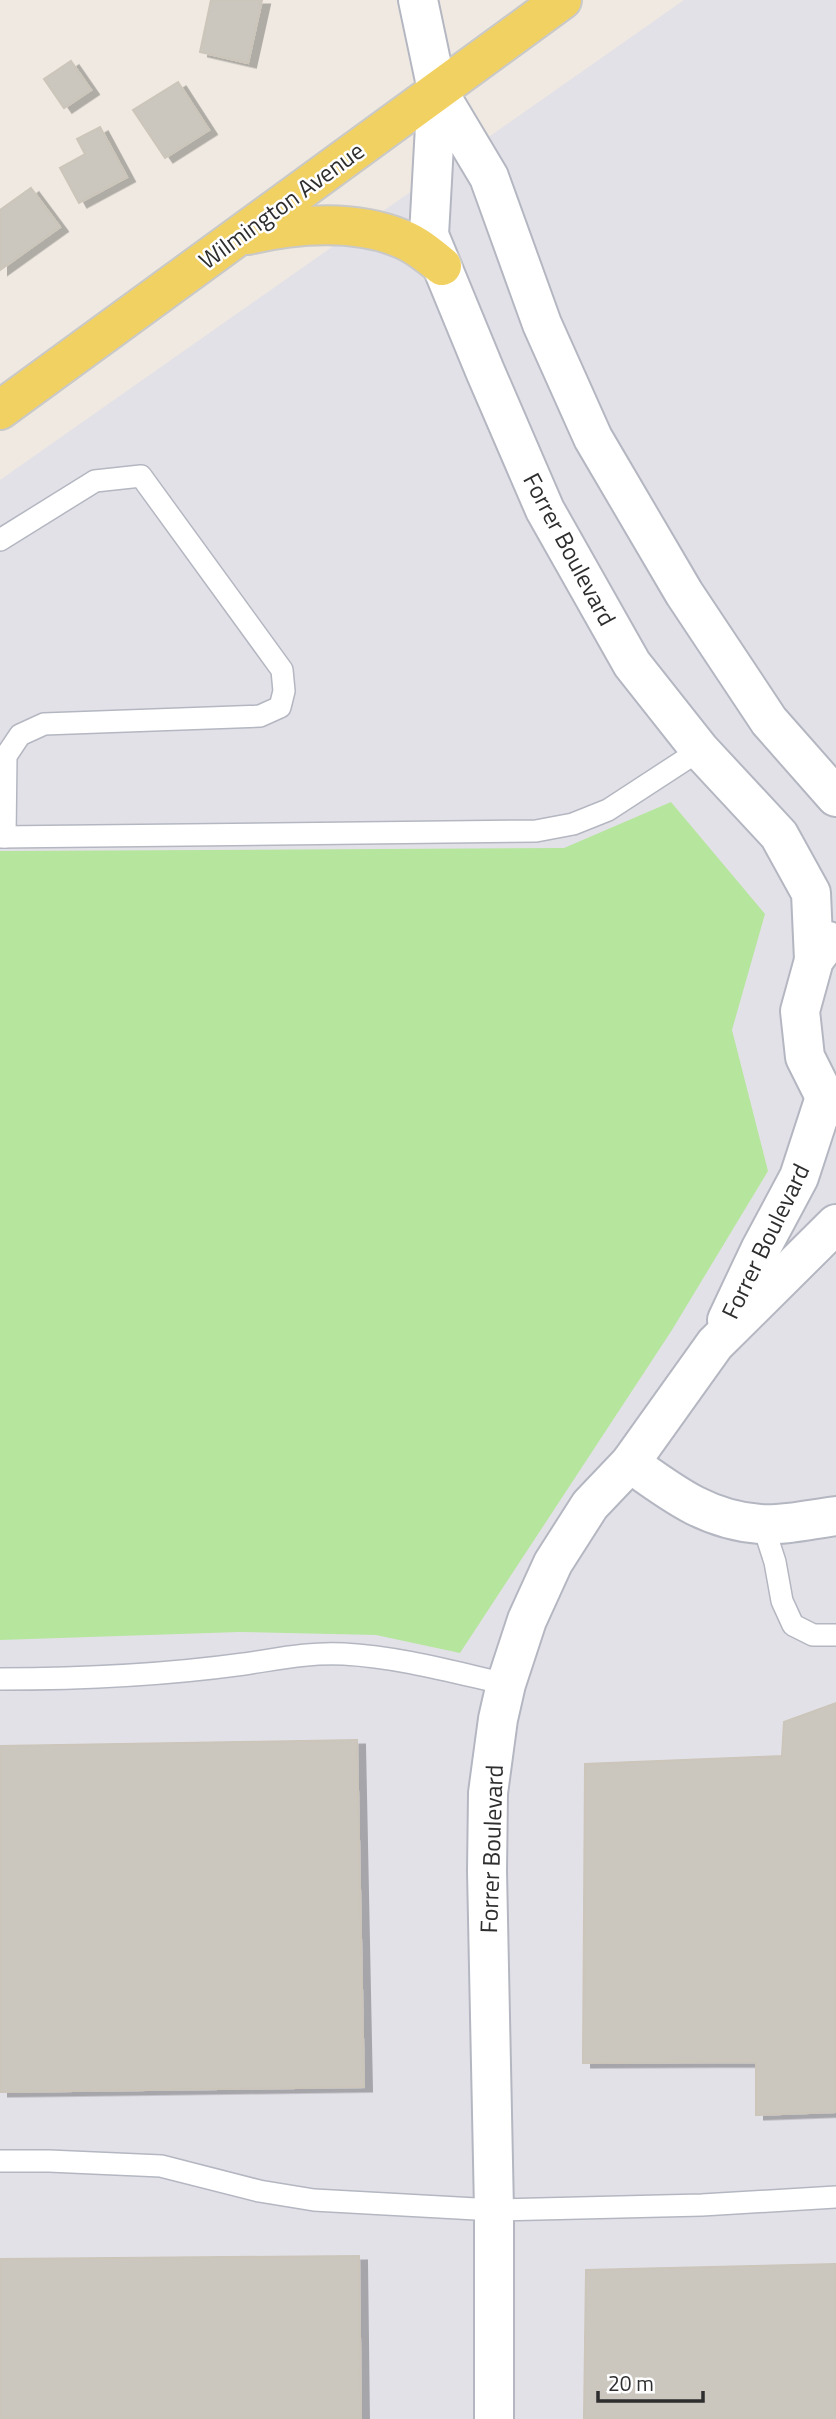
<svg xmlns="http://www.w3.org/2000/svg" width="836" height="2419" font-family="'Titillium Web',sans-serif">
  <defs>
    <filter id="shadow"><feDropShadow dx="8" dy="4.5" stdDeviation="0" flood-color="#0004"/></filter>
  </defs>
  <rect width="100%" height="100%" fill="#efe9e1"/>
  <polygon fill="#e3e1e8" points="684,0 836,0 836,2419 0,2419 0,480"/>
  <polygon fill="#b6e59e" points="671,802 765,914 732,1030 768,1171 672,1330 460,1653 376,1635 239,1632 0,1640 0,851 564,848"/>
  <g fill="#cbc7bf" stroke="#cbc5ba" stroke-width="2" filter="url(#shadow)">
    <polygon points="211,0 262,0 248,63 200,52"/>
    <polygon points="71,61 91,90 64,108 44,79"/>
    <polygon points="178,82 209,130 165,158 133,110"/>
    <polygon points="100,127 127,177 79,203 60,168 85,154 77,139"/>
    <polygon points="31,188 60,227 0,270 0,210"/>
    <polygon points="836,1703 836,2112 756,2115 756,2062 583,2063 585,1764 782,1756 784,1722"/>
    <polygon points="357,1740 364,2087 0,2092 0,1746"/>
    <polygon points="359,2256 361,2419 0,2419 0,2259"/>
    <polygon points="836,2264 836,2419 584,2419 586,2270"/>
  </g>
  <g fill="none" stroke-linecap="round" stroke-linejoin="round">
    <defs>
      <g id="lane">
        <polyline points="0,540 95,481 141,476 282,670 284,691 280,707 260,716 44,724 20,735 6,756 5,837"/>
        <polyline points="0,837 536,831 573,824 608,810 700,750"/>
        <polyline points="763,1525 775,1562 782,1601 793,1625 813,1635 836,1635"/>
        <path d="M0,1679C81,1679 164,1675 244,1664C278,1659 309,1652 344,1654C399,1657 453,1672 506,1684"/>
        <polyline points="0,2161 49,2161 161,2166 259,2191 314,2200 494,2210 702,2205 836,2197"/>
      </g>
      <g id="street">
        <polyline points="437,90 429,235 485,371 545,510 632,664 700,750 779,835 811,893 814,960"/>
        <polyline points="437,90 489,177 542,324 593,438 684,593 769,721 836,797"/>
        <polyline points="828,941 814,960 800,1011 805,1057 825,1097 836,1107"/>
        <polyline points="727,1320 760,1250 799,1177 825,1097"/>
        <path d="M630,1463C672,1493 706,1520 760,1524C784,1526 812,1519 836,1516"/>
        <polyline points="494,2419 494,2210 487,1871 488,1793 498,1719 506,1684 527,1620 553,1563 590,1505 630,1463 715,1344 836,1224"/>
      </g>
      <polyline id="secondary" points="418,0 437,90"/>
      <g id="primary">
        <path d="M248,235C296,224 355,219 402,239C417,245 430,256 442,266"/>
        <polyline points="0,410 562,0"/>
      </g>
    </defs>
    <use href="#lane" stroke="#b4b7c1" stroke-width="24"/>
    <use href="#street" stroke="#b4b7c1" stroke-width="42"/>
    <use href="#secondary" stroke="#b4b7c1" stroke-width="42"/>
    <use href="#primary" stroke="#c9c9c9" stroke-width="42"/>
    <use href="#lane" stroke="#fff" stroke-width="21"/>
    <use href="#street" stroke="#fff" stroke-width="38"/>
    <use href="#secondary" stroke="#fff" stroke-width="38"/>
    <use href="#primary" stroke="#f2d163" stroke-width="38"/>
  </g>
  <g text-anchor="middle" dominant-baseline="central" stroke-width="5" stroke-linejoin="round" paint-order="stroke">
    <g font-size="24" fill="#2e2e2e" stroke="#fff">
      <text transform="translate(281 205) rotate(-36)">Wilmington Avenue</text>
      <text transform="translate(570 549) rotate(62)">Forrer Boulevard</text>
      <text transform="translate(765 1241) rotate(-64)">Forrer Boulevard</text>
      <text transform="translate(491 1849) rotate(-88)">Forrer Boulevard</text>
    </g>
  </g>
  <path d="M598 2391v10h105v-10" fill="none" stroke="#2e2e2e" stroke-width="3.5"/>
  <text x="608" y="2391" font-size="21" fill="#2e2e2e" stroke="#ffffff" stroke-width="5" paint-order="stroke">20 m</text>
</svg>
